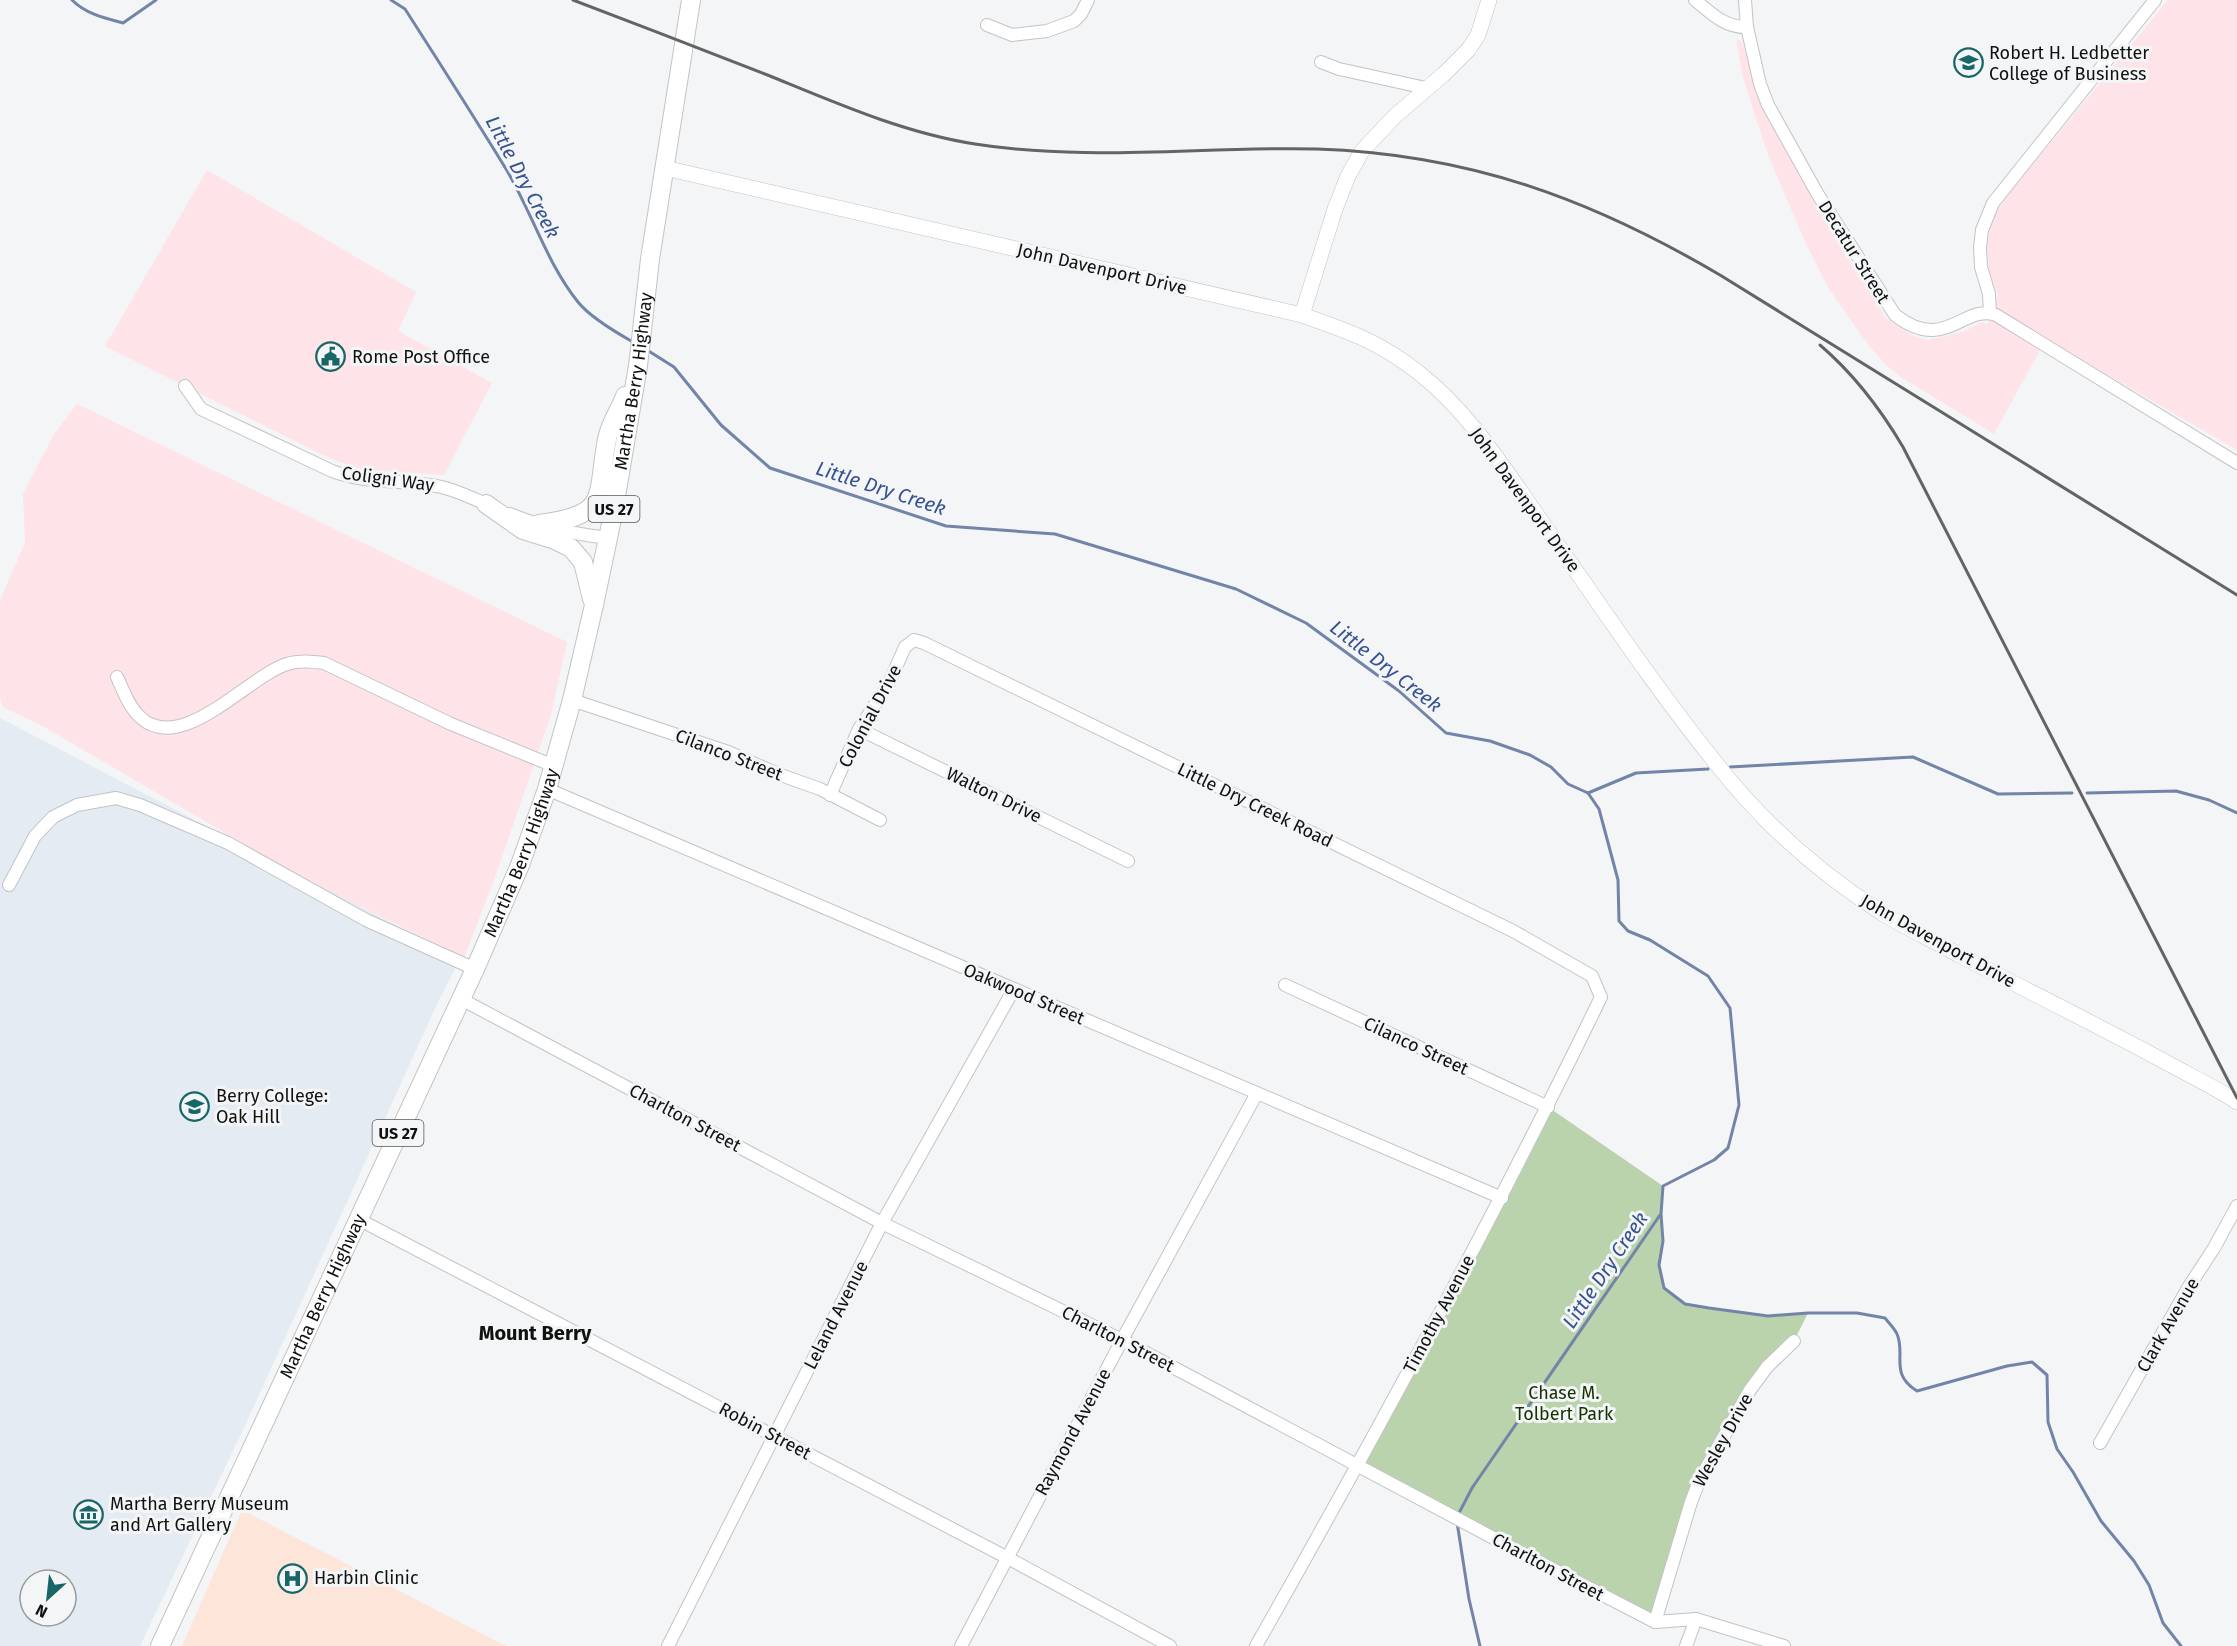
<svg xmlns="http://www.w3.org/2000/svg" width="2237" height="1646" font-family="'Fira Sans',sans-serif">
  <rect width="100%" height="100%" fill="#f4f5f6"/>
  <g fill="#fee3e8">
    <polygon points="2168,0 2237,0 2237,450 2046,339 1994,434 1901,377 1884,363 1867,343 1829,289 1806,244 1768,155 1743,78 1736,39 1741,41 1743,45 1762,107 1784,143 1825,221 1886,318 1913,336 1928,340 1963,332 1982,322 1987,325 1998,296 1989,270 1987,248 1990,230 1996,213 2008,195"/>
    <polygon points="207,170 416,292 398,331 492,383 444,475 363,470 329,458 105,346"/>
    <polygon points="77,404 567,642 551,715 494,880 464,958 297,875 44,727 3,707 0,697 0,600 25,543 23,494 54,434"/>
  </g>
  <path fill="#e4ebf2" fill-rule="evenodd" d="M0,718L460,959L438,1002L249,1417L140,1646H0ZM30,1580H66V1616H30Z"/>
  <polygon fill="#fde5da" points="242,1510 506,1646 182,1646"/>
  <polygon fill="#bad3ad" points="1548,1107 1663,1186 1661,1214 1663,1241 1659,1265 1664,1288 1685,1304 1768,1316 1808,1313 1794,1341 1767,1367 1700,1479 1655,1622 1358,1466"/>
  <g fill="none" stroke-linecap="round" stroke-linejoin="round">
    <g stroke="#7284a8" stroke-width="3">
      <path d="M72,0C86,14 104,18 123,23L156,0"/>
      <path d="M391,0L405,9C439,62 473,115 506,169C532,212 546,262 578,302C590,317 617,333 633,342"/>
      <path d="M647,350L674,367L721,425L770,468L946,526L1055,534L1236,589L1306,623L1399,691L1446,733L1490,741L1530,755L1551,767L1568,784L1588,793L1599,809L1618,880L1619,921L1628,931L1650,940L1708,976L1730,1008L1739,1105L1728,1148L1714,1160L1663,1186L1661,1214L1663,1241L1659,1265L1664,1288L1685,1304L1709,1308L1768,1316L1808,1313H1857L1885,1318C1889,1323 1895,1329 1897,1334C1906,1354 1889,1374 1917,1391L2007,1366L2032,1362L2047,1375L2048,1422L2057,1449L2073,1472L2101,1521L2134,1561L2149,1585L2163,1623L2181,1646"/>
      <polyline points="1730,767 1913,757 1998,794 2072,793"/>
      <polyline points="1588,793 1636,773 1708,769"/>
      <polyline points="2087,793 2176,791 2209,800 2237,813"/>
      <polyline points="1458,1515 1472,1488 1660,1215"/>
      <polyline points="1457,1522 1469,1599 1480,1646"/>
    </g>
    <defs>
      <g id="minor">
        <path d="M1695,0C1711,13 1725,28 1747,27"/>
        <path d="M1745,0L1747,27L1760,84L1768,105L1817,193L1895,315C1945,354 1964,303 1996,315L2237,463"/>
        <polyline points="987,25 1012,35 1047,31 1074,21 1081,14 1088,0"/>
        <polyline points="1321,62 1339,69 1426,88"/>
        <polyline points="1990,313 1989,294 1981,267 1980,248 1982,230 1993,203 2155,0"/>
        <path d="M185,386L201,409L332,471C363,483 397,480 429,485C451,487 471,498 491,506"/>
        <path d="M510,514C541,527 574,534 608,538"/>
        <path d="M117,677C123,690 129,707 140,717C181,756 247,677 287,664C299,660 311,661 324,663L451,724L554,766"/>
        <polyline points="572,700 728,752 778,774 820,789 880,820"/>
        <polyline points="859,729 1128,861"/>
        <polyline points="547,789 1502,1198"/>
        <path d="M830,795L859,729L888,685L905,647L914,640L924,643L1513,931L1592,976L1601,997C1494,1218 1377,1433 1256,1646"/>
        <polyline points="9,885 35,836 53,817 77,805 116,798 140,805 228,843 366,920 475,969"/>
        <polyline points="1285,985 1548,1107"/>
        <polyline points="461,999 882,1223 1122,1340 1516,1550 1655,1622 1696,1619 1784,1646"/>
        <polyline points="358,1219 1006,1557 1170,1646"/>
        <polyline points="2100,1443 2188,1288 2214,1248 2237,1206"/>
        <polyline points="1655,1622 1691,1502 1700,1479 1750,1390 1767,1367 1794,1341"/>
        <polyline points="668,1646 882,1223 1014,989"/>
        <polyline points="961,1646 1122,1340 1257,1093"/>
        <polyline points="1686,1646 1696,1619"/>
      </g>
      <g id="tertiary">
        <path d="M665,168L1302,315C1348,331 1380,342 1419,373C1469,412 1503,467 1539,518C1597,600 1652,684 1715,762C1761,821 1819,873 1882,913C1907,928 1934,941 1959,955C2030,992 2101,1027 2171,1065C2193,1077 2216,1088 2237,1102"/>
        <polyline points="1302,315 1335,209 1348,176 1362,151 1395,116 1444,74 1469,49 1478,35 1489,0"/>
      </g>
      <g id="primary">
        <polyline points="486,504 523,530 555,540 571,548 583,562 592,599"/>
        <path d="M539,524C610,515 596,499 607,439C610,423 620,410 625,396"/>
        <path id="s1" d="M160,1646L475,969L520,865L547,789L572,700L594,605L613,514L638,366L650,259L691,0"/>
      </g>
    </defs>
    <use href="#minor" stroke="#c2c3c5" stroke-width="14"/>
    <use href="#tertiary" stroke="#c2c3c5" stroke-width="16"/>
    <use href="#primary" stroke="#c2c3c5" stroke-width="20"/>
    <use href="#minor" stroke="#fff" stroke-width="12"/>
    <use href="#tertiary" stroke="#fff" stroke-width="15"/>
    <use href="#primary" stroke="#fff" stroke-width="18"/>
    <g stroke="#636464" stroke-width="3">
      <path d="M573,0C639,25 704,50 770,76C836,103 904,133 975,144C1088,162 1204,146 1317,149C1469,154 1591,199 1720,275L2237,595"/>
      <path d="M1820,345C1855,375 1880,408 1903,447L2237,1098"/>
    </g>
  </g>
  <defs>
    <symbol id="university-ring" viewBox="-11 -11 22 22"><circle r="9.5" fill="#f4f5f6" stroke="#186668" stroke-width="1.5"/><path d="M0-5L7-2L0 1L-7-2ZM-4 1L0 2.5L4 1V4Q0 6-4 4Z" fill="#186668"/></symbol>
    <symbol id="civic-ring" viewBox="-11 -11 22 22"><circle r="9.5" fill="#f4f5f6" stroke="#186668" stroke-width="1.5"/><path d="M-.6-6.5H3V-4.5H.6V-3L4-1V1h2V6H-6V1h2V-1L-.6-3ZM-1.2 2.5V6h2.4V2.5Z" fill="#186668"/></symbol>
    <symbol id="museum-ring" viewBox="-11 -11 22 22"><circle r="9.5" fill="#f4f5f6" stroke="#186668" stroke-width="1.5"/><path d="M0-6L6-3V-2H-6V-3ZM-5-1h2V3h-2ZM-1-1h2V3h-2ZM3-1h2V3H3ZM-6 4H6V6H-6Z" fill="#186668"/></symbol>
    <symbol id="hospital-ring" viewBox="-11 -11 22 22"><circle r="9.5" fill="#f4f5f6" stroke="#186668" stroke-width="1.5"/><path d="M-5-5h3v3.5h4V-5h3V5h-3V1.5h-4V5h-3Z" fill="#186668"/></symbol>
  </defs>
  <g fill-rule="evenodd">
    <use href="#university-ring" x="1952" y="46" width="33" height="33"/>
    <use href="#civic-ring" x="314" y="340" width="33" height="33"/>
    <use href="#university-ring" x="178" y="1090" width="33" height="33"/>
    <use href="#museum-ring" x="72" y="1498" width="33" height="33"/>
    <use href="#hospital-ring" x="276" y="1562" width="33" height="33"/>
  </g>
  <g text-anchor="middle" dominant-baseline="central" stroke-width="6" stroke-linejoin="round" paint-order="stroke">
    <g fill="#f4f5f6" stroke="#545556" stroke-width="1.5">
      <rect x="588.5" y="496" width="51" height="26" rx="4.5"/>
      <rect x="372.5" y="1120" width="51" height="26" rx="4.5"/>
    </g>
    <g font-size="16" font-weight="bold" fill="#101111">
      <text x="614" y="509">US 27</text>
      <text x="398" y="1133">US 27</text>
    </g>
    <g font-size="18" fill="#101111" stroke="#f4f5f6" text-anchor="start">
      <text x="1989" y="53">Robert H. Ledbetter<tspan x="1989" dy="21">College of Business</tspan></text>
      <text x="352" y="357">Rome Post Office</text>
      <text x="216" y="1096">Berry College:<tspan x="216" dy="21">Oak Hill</tspan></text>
      <text x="110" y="1504">Martha Berry Museum<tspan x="110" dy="21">and Art Gallery</tspan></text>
      <text x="314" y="1578">Harbin Clinic</text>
    </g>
    <g font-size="18" fill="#101111" stroke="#f4f5f6">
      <text transform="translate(1854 252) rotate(58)">Decatur Street</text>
      <text transform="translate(1102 269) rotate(13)">John Davenport Drive</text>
      <text stroke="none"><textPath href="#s1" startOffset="1358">Martha Berry Highway</textPath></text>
      <text transform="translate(388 479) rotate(8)">Coligni Way</text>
      <text transform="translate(1525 500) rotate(54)">John Davenport Drive</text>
      <text transform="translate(870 716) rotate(-62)">Colonial Drive</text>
      <text transform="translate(729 755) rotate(21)">Cilanco Street</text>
      <text transform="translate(994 795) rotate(26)">Walton Drive</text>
      <text transform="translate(1255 805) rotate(26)">Little Dry Creek Road</text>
      <text stroke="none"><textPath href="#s1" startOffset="872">Martha Berry Highway</textPath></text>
      <text transform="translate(1938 941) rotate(29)">John Davenport Drive</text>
      <text transform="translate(1024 994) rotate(23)">Oakwood Street</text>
      <text transform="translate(1416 1046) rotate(25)">Cilanco Street</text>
      <text transform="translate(685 1118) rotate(28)">Charlton Street</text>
      <text stroke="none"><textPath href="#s1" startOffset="386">Martha Berry Highway</textPath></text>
      <text transform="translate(1439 1314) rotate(-62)">Timothy Avenue</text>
      <text transform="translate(836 1315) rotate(-63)">Leland Avenue</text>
      <text transform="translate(2168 1325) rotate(-60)">Clark Avenue</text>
      <text transform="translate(1118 1339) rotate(27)">Charlton Street</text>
      <text transform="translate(765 1431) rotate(28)">Robin Street</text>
      <text transform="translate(1073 1432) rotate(-62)">Raymond Avenue</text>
      <text transform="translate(1723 1440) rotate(-61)">Wesley Drive</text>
      <text transform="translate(1548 1567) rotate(28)">Charlton Street</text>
    </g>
    <g font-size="18" fill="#153200" stroke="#f4f5f6">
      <text x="1564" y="1393">Chase M.<tspan x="1564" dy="21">Tolbert Park</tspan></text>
    </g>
    <g font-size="20" font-style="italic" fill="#375291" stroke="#f4f5f6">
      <text transform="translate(523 177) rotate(62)">Little Dry Creek</text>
      <text transform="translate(881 488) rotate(18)">Little Dry Creek</text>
      <text transform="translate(1386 666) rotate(38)">Little Dry Creek</text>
      <text transform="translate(1605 1270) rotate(-56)">Little Dry Creek</text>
    </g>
    <g font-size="20" font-weight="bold" fill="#101111" stroke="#f4f5f6">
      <text x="535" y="1333">Mount Berry</text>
    </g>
  </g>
  <g transform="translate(48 1598) rotate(207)"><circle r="28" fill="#f4f5f6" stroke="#999a9a" stroke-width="1.5"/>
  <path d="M0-4.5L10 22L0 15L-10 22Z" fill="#186668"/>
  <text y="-9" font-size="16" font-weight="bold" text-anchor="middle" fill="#101111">N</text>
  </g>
</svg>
